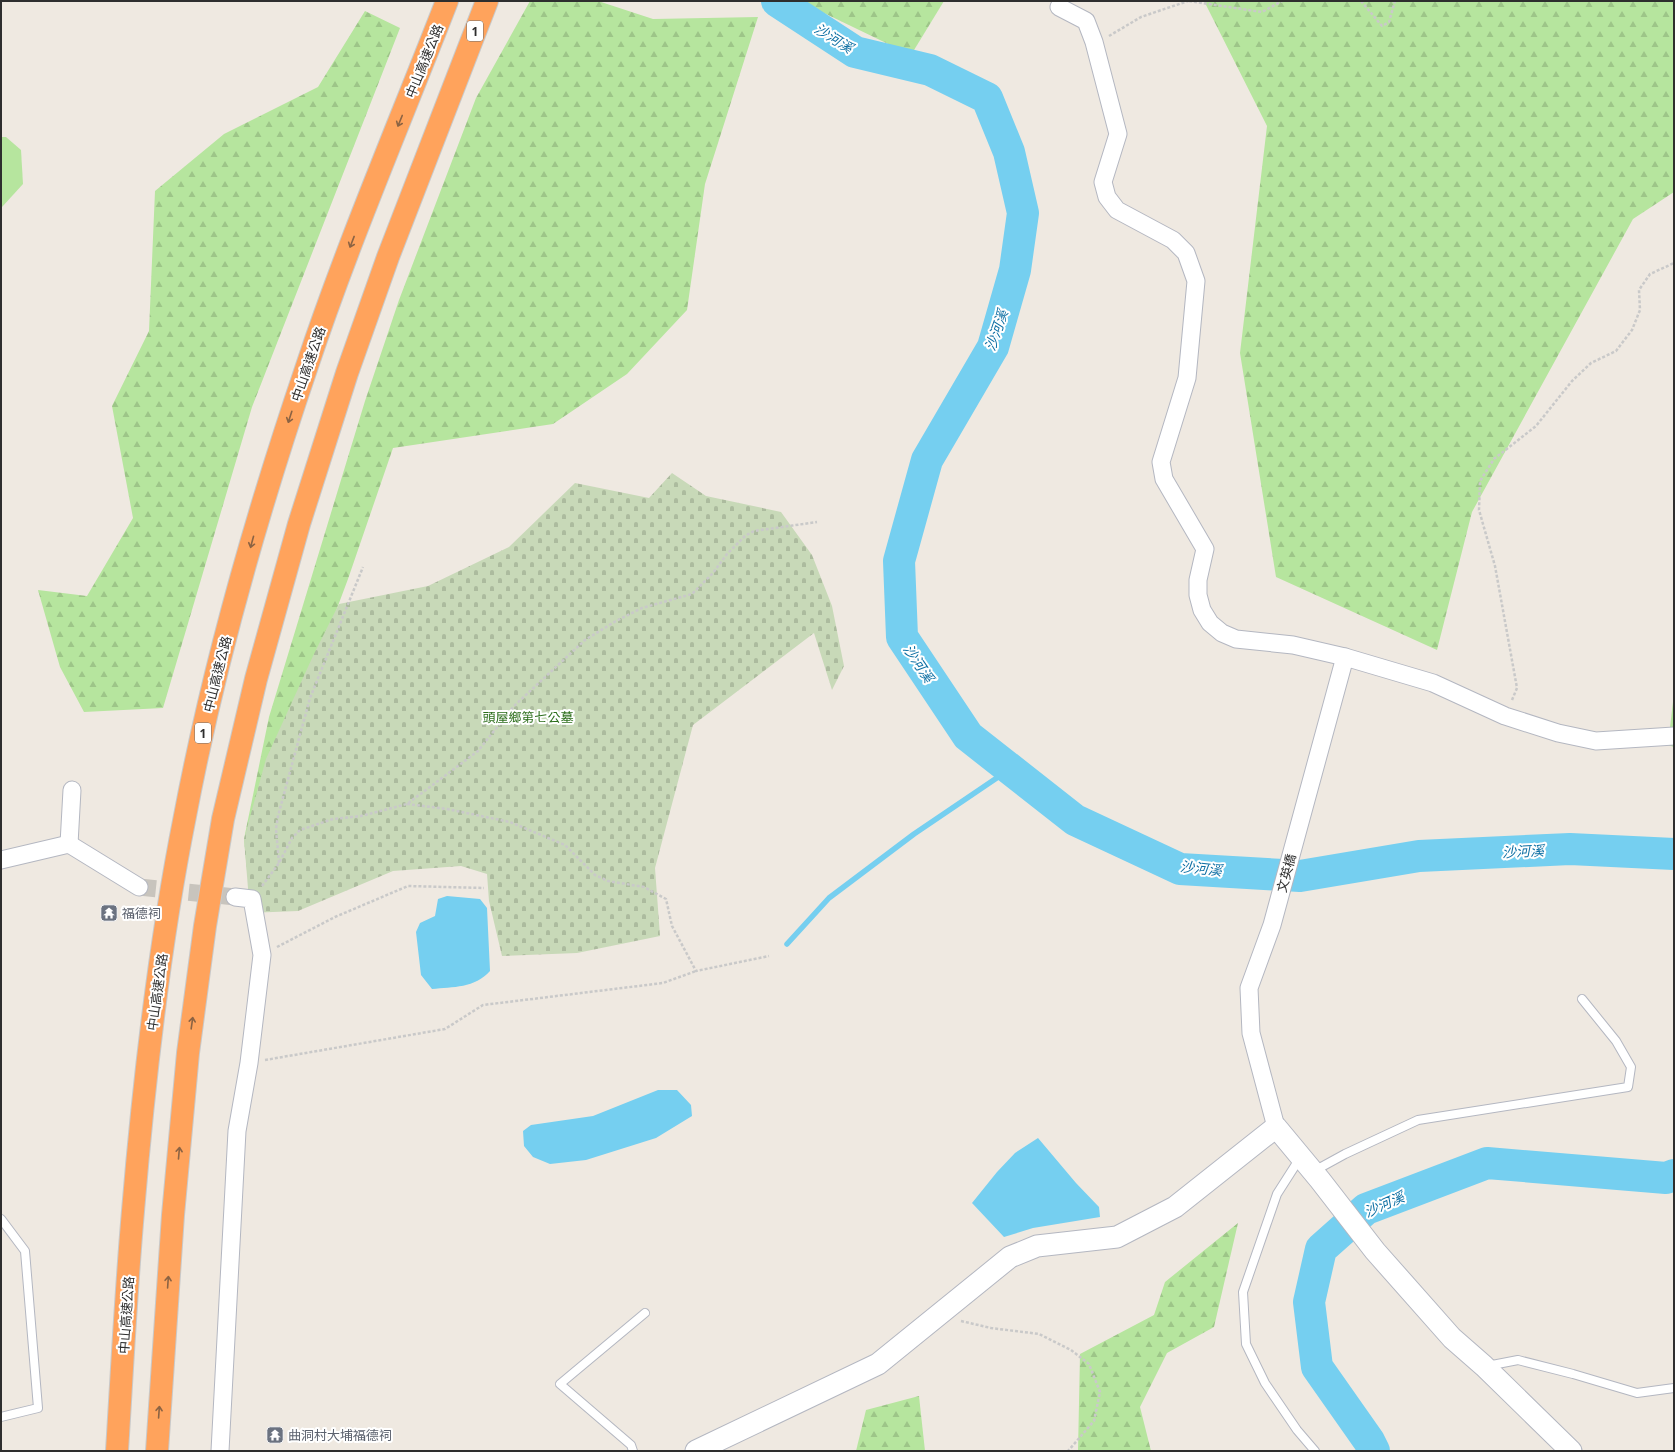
<svg xmlns="http://www.w3.org/2000/svg" width="1675" height="1452" font-family="'Open Sans','Noto Sans TC',sans-serif">
  <defs>
    <pattern id="forest-firs" width="22" height="20" patternUnits="userSpaceOnUse"><rect width="22" height="20" fill="#b6e59e"/><path d="M5 1l3.5 6h-7zM16 11l3.5 6h-7z" fill="#9dc588"/></pattern>
    <pattern id="cemetery-stones" width="16" height="16" patternUnits="userSpaceOnUse"><rect width="16" height="16" fill="#c8d9b8"/><path d="M2 7V4a2 2 0 0 1 4 0v3zM10 15v-3a2 2 0 0 1 4 0v3z" fill="#acbb9e"/></pattern>
  </defs>
  <rect width="100%" height="100%" fill="#efe9e1"/>
  <polygon fill="#b6e59e" points="1,137 6,137 21,150 23,184 2,207 1,205"/>
  <g fill="url(#forest-firs)">
    <polygon points="530,1 598,1 653,19 758,17 705,184 687,310 627,374 553,424 393,448 348,579 283,753 247,871 244,839 269,717 365,401 399,300 476,98"/>
    <polygon points="799,1 944,1 911,55"/>
    <polygon points="1204,1 1674,1 1674,192 1633,219 1472,512 1437,650 1276,577 1240,353 1267,126"/>
    <polygon points="365,11 400,28 252,407 163,708 84,712 60,667 38,590 87,596 133,518 112,406 149,331 155,191 224,134 318,87"/>
    <polygon points="1674,693 1674,747 1668,745"/>
    <polygon points="1238,1223 1214,1327 1167,1353 1140,1407 1151,1451 1078,1451 1080,1354 1154,1315 1165,1282"/>
    <polygon points="919,1396 925,1451 856,1451 866,1410"/>
  </g>
  <polygon fill="url(#cemetery-stones)" points="672,473 706,496 781,512 812,555 832,606 844,666 832,690 814,633 693,725 655,868 660,936 577,953 502,956 489,901 487,874 461,866 393,871 298,911 250,913 244,839 266,759 313,656 339,604 428,586 509,547 575,483 649,498"/>
  <g fill="#75cff0">
    <path d="M447,896L480,899L487,908L490,971C475,988 453,987 432,989L421,975L416,932L420,923L435,916L438,899Z"/>
    <polygon points="658,1090 677,1090 691,1105 692,1116 656,1138 586,1160 550,1164 533,1157 524,1146 523,1131 531,1125 593,1116"/>
    <polygon points="1038,1138 1076,1183 1099,1207 1100,1217 1033,1228 1004,1237 972,1203 997,1172 1015,1153"/>
  </g>
  <g fill="none" stroke-linecap="round" stroke-linejoin="round">
    <polyline stroke="#75cff0" stroke-width="5.5" points="787,944 829,898 914,834 1010,769"/>
    <g stroke="#75cff0" stroke-width="32">
      <polyline points="777,1 855,52 930,70 987,98 1009,152 1023,213 1015,270 993,347 927,460 899,561 902,637 968,736 1075,820 1180,869 1300,876 1419,856 1570,849 1674,854"/>
      <polyline points="1374,1451 1369,1441 1317,1367 1309,1302 1321,1249 1366,1209 1487,1163 1666,1178 1674,1175"/>
    </g>
    <polyline stroke="#c8c4bd" stroke-width="17" stroke-dasharray="17 8" stroke-linecap="butt" points="139,887 235,897"/>
    <defs>
      <g id="service">
        <polyline points="1300,1158 1277,1194 1243,1292 1246,1344 1265,1383 1297,1430 1315,1451"/>
        <polyline points="1314,1171 1345,1154 1418,1120 1628,1087 1631,1067 1616,1041 1582,999"/>
        <polyline points="1,1219 25,1251 38,1408 1,1417"/>
        <polyline points="1487,1366 1518,1360 1573,1374 1637,1393 1674,1388"/>
        <polyline points="633,1451 631,1445 560,1384 645,1313"/>
      </g>
      <g id="minor">
        <polyline points="1059,7 1086,21 1094,42 1118,134 1103,182 1107,197 1117,210 1173,240 1186,253 1196,281 1187,378 1161,462 1164,479 1205,549 1198,580 1198,595 1202,610 1210,623 1222,633 1236,639 1293,645 1345,657 1433,683 1505,716 1558,733 1596,741 1674,736"/>
        <polyline points="69,844 72,790"/>
        <polyline points="1,860 69,844 139,887"/>
        <polyline points="1276,1127 1251,1033 1249,988 1272,925 1345,657"/>
        <polyline points="220,1451 237,1131 249,1063 262,955 252,899 235,897"/>
      </g>
      <polyline id="tertiary" points="696,1451 878,1364 1010,1257 1037,1246 1117,1237 1175,1207 1276,1127 1320,1180 1375,1251 1452,1338 1484,1366 1571,1451"/>
      <g id="motorway">
        <path d="M117,1451C122,1371 126,1291 133,1211C144,1079 159,946 185,816C214,663 257,513 307,366C348,243 400,122 447,1"/>
        <polyline points="157,1451 173,1215 188,1053 205,926 223,819 256,679 299,524 347,373 388,257 487,1"/>
      </g>
    </defs>
    <use href="#service" stroke="#b4b7c1" stroke-width="10"/>
    <use href="#minor" stroke="#b4b7c1" stroke-width="19"/>
    <use href="#tertiary" stroke="#b4b7c1" stroke-width="23"/>
    <use href="#motorway" stroke="#c9c9c9" stroke-width="24"/>
    <g stroke="#c9c9c9" stroke-width="2.5" stroke-dasharray="3 2" stroke-linecap="butt">
      <polyline points="1189,1 1262,12 1282,1"/>
      <polyline points="1361,1 1382,26 1389,22 1395,1"/>
      <polyline points="1109,36 1141,17 1188,1"/>
      <polyline points="1512,700 1517,688 1495,566 1479,510 1480,481 1494,459 1536,426 1572,381 1591,363 1616,351 1632,330 1640,310 1639,290 1650,274 1674,263"/>
      <polyline points="407,804 447,809 510,822 565,845 595,875 608,881 644,887 666,899 672,926 696,971 769,956"/>
      <polyline points="279,863 276,829 278,816 310,698 363,567"/>
      <polyline points="262,886 279,863 292,838 300,830 333,819 361,816 407,804 478,751 514,706 585,640 616,621 642,608 692,594 713,573 727,554 745,536 754,531 817,522"/>
      <polyline points="277,947 335,917 408,886 484,888"/>
      <polyline points="265,1060 445,1029 483,1005 663,983 696,971"/>
      <polyline points="961,1321 991,1328 1039,1334 1071,1350 1089,1364 1100,1392 1094,1421 1068,1451"/>
    </g>
    <use href="#service" stroke="#fff" stroke-width="8"/>
    <use href="#minor" stroke="#fff" stroke-width="17"/>
    <use href="#tertiary" stroke="#fff" stroke-width="21"/>
    <use href="#motorway" stroke="#ffa35c" stroke-width="22"/>
  </g>
  <defs><path id="oneway-shaft" d="M-6 0H5M1.5-3L5.5 0L1.5 3" fill="none" stroke-width="1.6" stroke-linecap="round" stroke-linejoin="round"/></defs>
  <g stroke="#8c6343">
    <use href="#oneway-shaft" transform="translate(400 121) rotate(112)"/>
    <use href="#oneway-shaft" transform="translate(352 242) rotate(111)"/>
    <use href="#oneway-shaft" transform="translate(290 417) rotate(108)"/>
    <use href="#oneway-shaft" transform="translate(252 542) rotate(105)"/>
    <use href="#oneway-shaft" transform="translate(192 1023) rotate(-82)"/>
    <use href="#oneway-shaft" transform="translate(179 1153) rotate(-85)"/>
    <use href="#oneway-shaft" transform="translate(168 1282) rotate(-86)"/>
    <use href="#oneway-shaft" transform="translate(159 1412) rotate(-86)"/>
  </g>
  <defs>
    <symbol id="temple-square" viewBox="-11 -11 22 22"><rect x="-9" y="-9" width="18" height="18" rx="4" fill="#6b7280" stroke="#fff"/><path d="M0-6L5-2H3V0L6.5 2.5H4V6H1.5V3h-3V6H-4V2.5H-6.5L-3 0V-2H-5Z" fill="#fff"/></symbol>
  </defs>
  <g fill-rule="evenodd">
    <use href="#temple-square" x="99" y="903" width="20" height="20"/>
    <use href="#temple-square" x="265" y="1425" width="20" height="20"/>
  </g>
  <g text-anchor="middle" dominant-baseline="central" stroke-width="4" stroke-linejoin="round" paint-order="stroke">
    <g fill="#fff" stroke="#6d6d6d" stroke-width="1">
      <rect x="467" y="21" width="16" height="20" rx="3"/>
      <rect x="195" y="723" width="16" height="20" rx="3"/>
    </g>
    <g font-size="12" font-weight="bold" fill="#2e2e2e">
      <text x="475" y="31">1</text>
      <text x="203" y="733">1</text>
    </g>
    <g font-size="13" fill="#2e2e2e" stroke="#fff">
      <text transform="translate(424 61) rotate(-68)">中山高速公路</text>
      <text transform="translate(308 364) rotate(-71)">中山高速公路</text>
      <text transform="translate(217 674) rotate(-76)">中山高速公路</text>
      <text transform="translate(1286 873) rotate(-75)">文英橋</text>
      <text transform="translate(157 992) rotate(-82)">中山高速公路</text>
      <text transform="translate(126 1315) rotate(-86)">中山高速公路</text>
    </g>
    <g font-size="13" fill="#2c6e1b" stroke="#fff">
      <text x="528" y="717">頭屋鄉第七公墓</text>
    </g>
    <g font-size="13" fill="#5b616d" stroke="#fff" text-anchor="start">
      <text x="122" y="913">福德祠</text>
      <text x="288" y="1435">曲洞村大埔福德祠</text>
    </g>
    <g font-size="14" font-style="italic" fill="#0d6fa3" stroke="#fff">
      <text transform="translate(834 38) rotate(32)">沙河溪</text>
      <text transform="translate(996 330) rotate(-71)">沙河溪</text>
      <text transform="translate(919 663) rotate(56)">沙河溪</text>
      <text transform="translate(1523 851) rotate(-3)">沙河溪</text>
      <text transform="translate(1201 868) rotate(6)">沙河溪</text>
      <text transform="translate(1384 1204) rotate(-24)">沙河溪</text>
    </g>
  </g>
  <rect width="1675" height="1452" fill="none" stroke="#2e2e2e" stroke-width="4"/>
</svg>
